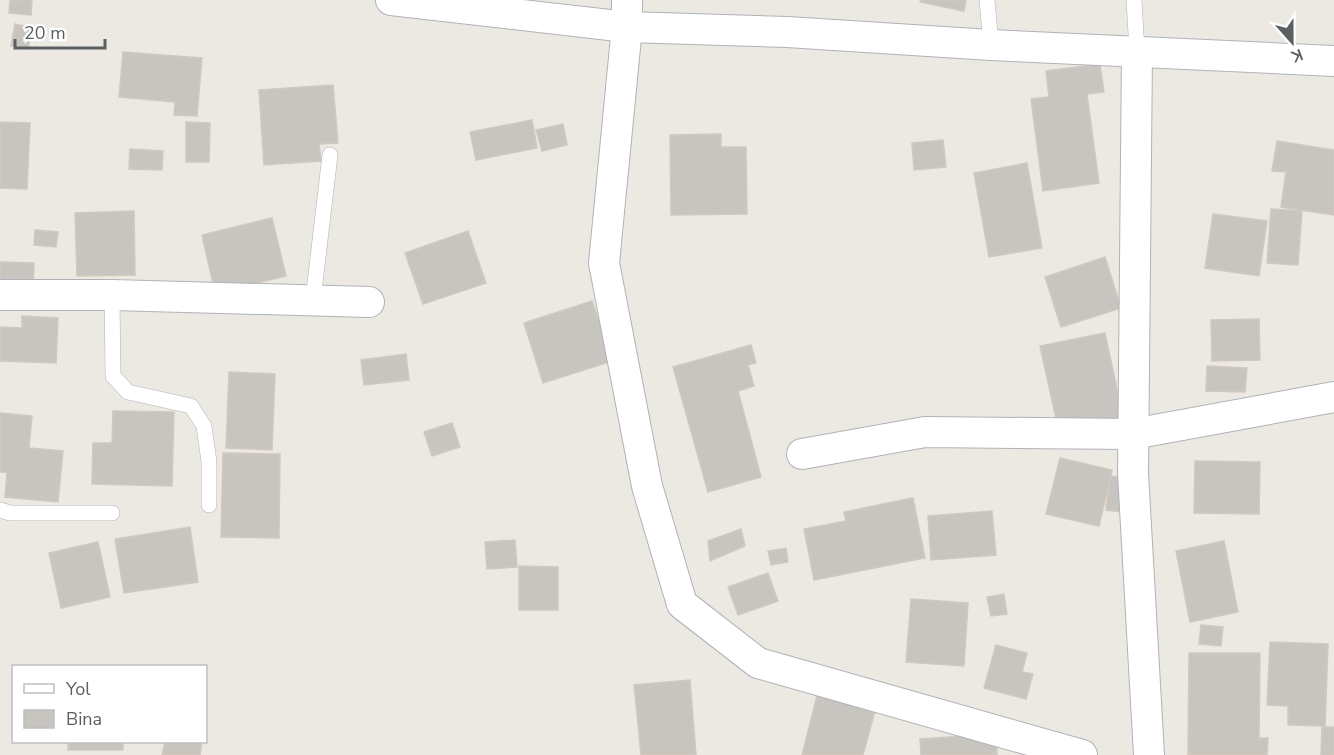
<svg xmlns="http://www.w3.org/2000/svg" width="1334" height="755" font-family="'Nunito Sans',sans-serif">
  <rect width="100%" height="100%" fill="#ece9e2"/>
  <g fill="#c8c4bf" stroke="#d1c9c0" stroke-width="1.5">
    <polygon points="10,0 32,0 31,15 9,13"/>
    <polygon points="921,0 966,0 964,11 920,2"/>
    <polygon points="15,24 32,28 28,49 11,46"/>
    <polygon points="123,52 202,58 197,116 174,115 175,102 119,97"/>
    <polygon points="1100,64 1104,92 1087,94 1099,183 1043,191 1031,99 1049,97 1046,71"/>
    <polygon points="333,85 338,143 319,144 321,161 264,165 259,90"/>
    <polygon points="532,120 537,148 476,160 470,132"/>
    <polygon points="0,122 30,123 27,189 0,188"/>
    <polygon points="186,122 210,123 209,162 186,162"/>
    <polygon points="563,124 567,145 542,151 536,130"/>
    <polygon points="721,134 721,147 746,147 747,214 671,215 670,135"/>
    <polygon points="943,140 946,167 914,170 912,143"/>
    <polygon points="1277,141 1334,150 1334,215 1281,207 1286,172 1272,171"/>
    <polygon points="130,149 163,151 162,170 129,169"/>
    <polygon points="1027,163 1042,248 989,257 974,173"/>
    <polygon points="1271,209 1302,211 1298,265 1267,263"/>
    <polygon points="134,211 135,275 77,276 75,213"/>
    <polygon points="1213,214 1267,221 1259,276 1205,268"/>
    <polygon points="272,218 286,276 215,293 202,235"/>
    <polygon points="35,230 58,232 56,247 34,245"/>
    <polygon points="468,231 486,283 423,304 405,253"/>
    <polygon points="1105,257 1121,308 1061,327 1045,277"/>
    <polygon points="0,262 34,263 33,291 0,289"/>
    <polygon points="592,301 612,361 543,383 524,323"/>
    <polygon points="22,316 58,318 56,363 0,361 0,327 22,328"/>
    <polygon points="1259,319 1260,360 1212,361 1211,320"/>
    <polygon points="1105,333 1123,418 1059,432 1040,346"/>
    <polygon points="751,345 756,363 748,365 754,386 738,391 761,477 708,492 673,367"/>
    <polygon points="406,354 409,380 364,385 361,360"/>
    <polygon points="1207,366 1247,368 1245,392 1206,391"/>
    <polygon points="229,372 275,374 272,450 226,448"/>
    <polygon points="113,411 174,412 172,486 92,484 93,443 112,443"/>
    <polygon points="0,413 32,416 29,448 63,451 58,502 5,497 7,472 0,472"/>
    <polygon points="452,423 460,447 432,456 424,432"/>
    <polygon points="223,453 280,454 279,538 221,537"/>
    <polygon points="1060,458 1112,470 1099,526 1046,514"/>
    <polygon points="1195,461 1260,462 1259,514 1194,513"/>
    <polygon points="1110,476 1134,479 1131,513 1106,510"/>
    <polygon points="913,498 925,558 814,580 804,529 846,521 844,512"/>
    <polygon points="992,511 996,555 931,560 928,516"/>
    <polygon points="190,527 198,582 124,593 115,539"/>
    <polygon points="741,529 745,546 710,561 708,541"/>
    <polygon points="515,540 517,567 487,569 485,542"/>
    <polygon points="1224,541 1238,612 1190,622 1176,551"/>
    <polygon points="98,542 110,597 61,608 49,553"/>
    <polygon points="786,548 788,562 771,565 768,551"/>
    <polygon points="519,566 558,567 558,610 519,610"/>
    <polygon points="768,573 778,601 738,615 728,587"/>
    <polygon points="1004,594 1007,614 991,616 987,597"/>
    <polygon points="911,599 968,603 964,666 906,662"/>
    <polygon points="1201,625 1223,627 1221,646 1199,644"/>
    <polygon points="1270,642 1328,644 1325,726 1288,725 1288,706 1267,705"/>
    <polygon points="996,645 1027,653 1022,672 1033,674 1026,699 984,688"/>
    <polygon points="1189,653 1260,653 1259,738 1268,738 1267,755 1188,755"/>
    <polygon points="690,680 696,755 641,755 634,685"/>
    <polygon points="818,692 876,707 863,755 802,755"/>
    <polygon points="1322,727 1334,727 1334,755 1321,755"/>
    <polygon points="996,734 997,755 921,755 920,739"/>
    <rect x="68" y="742" width="55" height="8"/>
    <polygon points="165,742 202,742 200,755 162,755"/>
  </g>
  <g fill="none" stroke-linecap="round" stroke-linejoin="round">
    <defs>
      <g id="lane">
        <polyline points="987,0 991,45"/>
        <polyline points="1134,0 1137,51"/>
        <polyline points="112,295 113,376 128,392 191,406 204,426 209,462 209,505"/>
        <polyline points="313,300 330,155"/>
        <polyline points="0,510 10,513 112,513"/>
      </g>
      <g id="street">
        <polyline points="391,0 627,27 787,32 991,45 1334,61"/>
        <polyline points="627,0 627,27 604,263 647,486 682,604 758,663 1082,755"/>
        <polyline points="1137,51 1133,473 1149,755"/>
        <polyline points="0,295 112,295 369,302"/>
        <polyline points="802,454 925,432 1133,434 1334,397"/>
      </g>
    </defs>
    <use href="#lane" stroke="#afb3b7" stroke-width="16"/>
    <use href="#street" stroke="#afb3b7" stroke-width="32"/>
    <use href="#lane" stroke="#fff" stroke-width="15"/>
    <use href="#street" stroke="#fff" stroke-width="30"/>
  </g>
  <rect x="12" y="665" width="195" height="78" fill="#ffffff" stroke="#bdbfc0" stroke-width="1.5"/>
  <rect x="24" y="684" width="30" height="9" fill="#ffffff" stroke="#bdbfc0" stroke-width="1.5"/>
  <text x="66" y="695" font-size="18" fill="#5a5f62">Yol</text>
  <rect x="24" y="710" width="30" height="18" fill="#c8c4bf" stroke="#bdbfc0" stroke-width="1.5"/>
  <text x="66" y="725" font-size="18" fill="#5a5f62">Bina</text>
  <g transform="translate(1292 42) rotate(159)" stroke="#ffffff" stroke-width="4.5" paint-order="stroke">
  <path d="M0-4.5L10 22L0 15L-10 22Z" fill="#5a5f62"/>
  <text y="-9" font-size="16" font-weight="bold" text-anchor="middle" fill="#5a5f62">K</text>
  </g>
  <path d="M15 39v9h90v-9" fill="none" stroke="#5a5f62" stroke-width="3"/>
  <text x="24" y="39" font-size="18" fill="#5a5f62" stroke="#ffffff" stroke-width="4.5" paint-order="stroke">20 m</text>
</svg>
